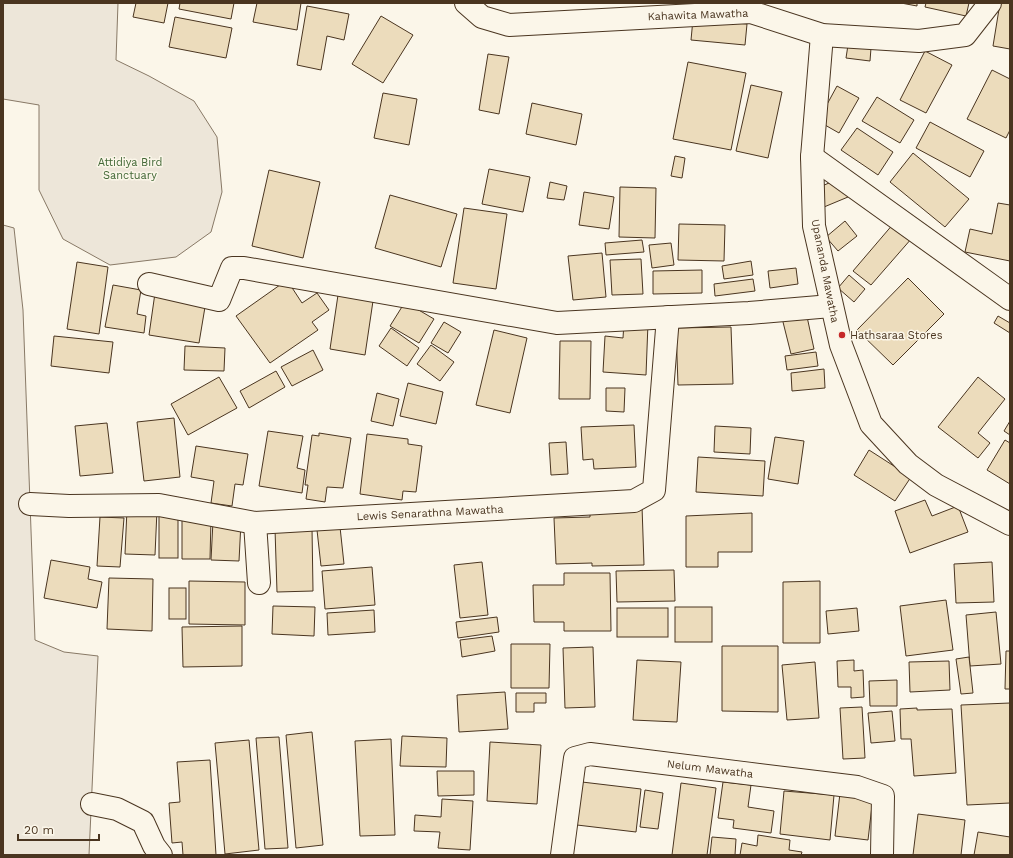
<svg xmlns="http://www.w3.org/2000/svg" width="1013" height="858" font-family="'Work Sans',sans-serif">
  <rect width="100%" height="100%" fill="#fbf6e9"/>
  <g fill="#ede6d9" stroke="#887966">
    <polygon points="3,3 118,3 116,60 149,76 194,101 217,137 222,192 211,232 176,257 110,265 63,239 39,190 39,105 3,99"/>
    <polygon points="3,225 14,228 23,310 35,640 64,652 98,656 89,855 3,855"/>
  </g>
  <g fill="#ecdcbc" stroke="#4a3520">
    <polygon points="136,3 168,3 164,23 133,17"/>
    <polygon points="180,3 234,3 231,19 179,9"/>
    <polygon points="257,3 301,3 297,30 253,22"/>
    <polygon points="901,3 917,3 917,6"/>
    <polygon points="926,3 969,3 966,16 925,7"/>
    <polygon points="1000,3 1010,3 1010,49 993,46"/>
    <polygon points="307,6 349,14 344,40 327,36 321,70 297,65"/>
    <polygon points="381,16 413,35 383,83 352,64"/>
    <polygon points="175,17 232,28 226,58 169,47"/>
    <polygon points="693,19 747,24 745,45 691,40"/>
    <polygon points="848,45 871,48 870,61 846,58"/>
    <polygon points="925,51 952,65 926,113 900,100"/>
    <polygon points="488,54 509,57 499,114 479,110"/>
    <polygon points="688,62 746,73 731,150 673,139"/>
    <polygon points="992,70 1010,79 1010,130 1006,138 967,119"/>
    <polygon points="751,85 782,92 768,158 736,151"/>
    <polygon points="837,86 859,98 839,133 818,121"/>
    <polygon points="383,93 417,99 409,145 374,138"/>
    <polygon points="877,97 914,120 900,143 862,121"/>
    <polygon points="532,103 582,114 576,145 526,134"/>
    <polygon points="930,122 984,151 970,177 916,148"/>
    <polygon points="857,128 893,152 878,175 841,150"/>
    <polygon points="913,153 969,199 945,227 890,182"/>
    <polygon points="675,156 685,158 682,178 671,176"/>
    <polygon points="489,169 530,177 523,212 482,204"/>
    <polygon points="269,170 320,182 303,258 252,246"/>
    <polygon points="841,178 848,197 824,207 817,188"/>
    <polygon points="550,182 567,186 564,200 547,198"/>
    <polygon points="620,187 656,188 655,238 619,237"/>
    <polygon points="584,192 614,197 609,229 579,225"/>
    <polygon points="390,195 457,214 441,267 375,248"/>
    <polygon points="998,203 1010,205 1010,261 965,252 970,229 992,234"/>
    <polygon points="464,208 507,214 496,289 453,283"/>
    <polygon points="845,221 857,236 838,251 826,237"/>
    <polygon points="894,223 912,238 871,285 853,271"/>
    <polygon points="679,224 725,225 724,261 678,260"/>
    <polygon points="642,240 644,252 606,255 605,243"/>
    <polygon points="671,243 674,265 652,268 649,245"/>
    <polygon points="602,253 606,297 573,300 568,256"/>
    <polygon points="641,259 643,294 612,295 610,260"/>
    <polygon points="751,261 753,275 724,279 722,266"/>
    <polygon points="77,262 108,267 99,334 67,329"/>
    <polygon points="796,268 798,284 770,288 768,271"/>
    <polygon points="702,270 702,293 653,294 653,271"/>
    <polygon points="849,275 865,289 854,302 838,288"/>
    <polygon points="908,278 944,314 893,365 857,330"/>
    <polygon points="753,279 755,291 715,296 714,284"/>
    <polygon points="287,280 302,303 317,293 329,310 312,322 318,330 270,363 236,316"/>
    <polygon points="113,285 141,290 137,314 146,316 144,333 105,327"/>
    <polygon points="155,293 206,301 199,343 149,335"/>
    <polygon points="338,295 373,301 365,355 330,349"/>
    <polygon points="405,302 434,319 419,343 390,326"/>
    <polygon points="806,312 814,349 791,354 782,318"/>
    <polygon points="998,316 1010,323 1010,333 994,323"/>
    <polygon points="444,322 461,332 448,353 431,343"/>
    <polygon points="624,322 648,323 646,375 603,372 605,336 623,338"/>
    <polygon points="731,327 733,384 678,385 676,328"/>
    <polygon points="391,328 419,348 407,366 379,346"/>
    <polygon points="494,330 527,338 510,413 476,405"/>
    <polygon points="54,336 113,342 109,373 51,366"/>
    <polygon points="560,341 591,341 590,399 559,399"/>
    <polygon points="431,345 454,362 440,381 417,364"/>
    <polygon points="185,346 225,348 224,371 184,370"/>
    <polygon points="313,350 323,370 292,386 281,367"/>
    <polygon points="816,352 818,366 787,370 785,356"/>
    <polygon points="824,369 825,388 792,391 791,373"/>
    <polygon points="276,371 285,387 249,408 240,391"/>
    <polygon points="219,377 237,408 188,435 171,404"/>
    <polygon points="978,377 1005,399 978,433 990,443 978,458 938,427"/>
    <polygon points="408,383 443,392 436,424 400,416"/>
    <polygon points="606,388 625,388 624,412 606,411"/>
    <polygon points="377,393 399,399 393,426 371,421"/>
    <polygon points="174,418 180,477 144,481 137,422"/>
    <polygon points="1010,421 1010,435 1004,431"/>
    <polygon points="107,423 113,473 80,476 75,426"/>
    <polygon points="634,425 636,467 594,469 593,459 583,460 581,427"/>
    <polygon points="715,426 751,428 750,454 714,452"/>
    <polygon points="268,431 303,436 297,468 305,470 302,493 259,486"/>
    <polygon points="319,433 351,438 343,488 327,487 325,502 306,499 308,485 305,485 312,435 319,436"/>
    <polygon points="367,434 408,439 408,444 422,446 416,492 403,491 402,500 360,494"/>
    <polygon points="775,437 804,441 798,484 768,479"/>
    <polygon points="1005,440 1010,443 1010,484 987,470"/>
    <polygon points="566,442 568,474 551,475 549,443"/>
    <polygon points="196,446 248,454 243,485 235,484 232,506 211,503 214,481 191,477"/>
    <polygon points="869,450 911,477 895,501 854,475"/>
    <polygon points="698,457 765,461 763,496 696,492"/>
    <polygon points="925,500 932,516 958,506 968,532 910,553 895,511"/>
    <polygon points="642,506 644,565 592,566 592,563 556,564 554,518 590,517 590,508"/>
    <polygon points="127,509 157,510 155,555 125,554"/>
    <polygon points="752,513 752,552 718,552 718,567 686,567 686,516"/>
    <rect x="159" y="515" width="19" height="43"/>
    <polygon points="100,517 124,518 120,567 97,566"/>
    <polygon points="182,518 211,519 210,559 182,559"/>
    <polygon points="213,521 241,522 239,561 211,560"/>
    <polygon points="340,527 344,564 321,566 317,530"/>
    <polygon points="312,528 313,591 277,592 275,529"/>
    <polygon points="51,560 90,567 88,579 102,582 97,608 44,598"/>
    <polygon points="482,562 488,615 460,618 454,565"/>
    <polygon points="992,562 994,602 956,603 954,564"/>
    <polygon points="372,567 375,605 325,609 322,571"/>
    <polygon points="674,570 675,601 617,602 616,571"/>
    <polygon points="564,573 610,573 611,631 564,631 564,622 534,622 533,585 564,585"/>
    <polygon points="109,578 153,579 152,631 107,629"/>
    <polygon points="189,581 245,582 245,625 189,624"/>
    <polygon points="820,581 820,643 783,643 783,582"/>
    <rect x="169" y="588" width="17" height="31"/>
    <polygon points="946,600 953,650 906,656 900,606"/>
    <polygon points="273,606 315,607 314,636 272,634"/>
    <rect x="675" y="607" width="37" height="35"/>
    <rect x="617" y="608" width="51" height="29"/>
    <polygon points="857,608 859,631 828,634 826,611"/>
    <polygon points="374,610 375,632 328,635 327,613"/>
    <polygon points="996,612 1001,664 970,666 966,615"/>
    <polygon points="497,617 499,632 458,638 456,622"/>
    <polygon points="242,626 242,666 183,667 182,627"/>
    <polygon points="492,636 495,651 462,657 460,640"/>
    <polygon points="511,644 550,644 549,688 511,688"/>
    <polygon points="722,646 778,646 778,712 722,711"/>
    <polygon points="593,647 595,707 565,708 563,648"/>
    <polygon points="1006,651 1010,651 1010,689 1005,689"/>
    <polygon points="969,657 973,693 961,694 956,659"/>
    <polygon points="637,660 681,662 677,722 633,720"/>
    <polygon points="854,660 854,671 863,670 864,697 851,698 851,687 838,687 837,661"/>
    <polygon points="949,661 950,690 910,692 909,662"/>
    <polygon points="815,662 819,718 787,720 782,665"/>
    <polygon points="897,680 897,706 870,706 869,681"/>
    <polygon points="505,692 508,729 459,732 457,695"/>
    <polygon points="516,693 546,693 546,703 534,703 534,712 516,712"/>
    <polygon points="1010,703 1010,803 967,805 961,705"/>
    <polygon points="862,707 865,758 843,759 840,708"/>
    <polygon points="917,708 917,710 952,709 956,773 914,776 911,739 901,739 900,709"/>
    <polygon points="892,711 895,741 871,743 868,713"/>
    <polygon points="312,732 323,845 296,848 286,735"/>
    <polygon points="402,736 447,738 446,767 400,766"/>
    <polygon points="279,737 288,848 265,849 256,738"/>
    <polygon points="391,739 395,835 360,836 355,741"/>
    <polygon points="249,740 259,850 225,854 215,743"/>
    <polygon points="490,742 541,745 537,804 487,801"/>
    <polygon points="210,760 216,855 183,855 182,842 172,843 169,803 180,802 177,762"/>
    <polygon points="437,771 474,771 474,795 438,796"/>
    <polygon points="582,782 641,789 636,832 577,825"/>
    <polygon points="723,782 751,785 748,807 774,811 771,833 733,828 734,820 718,818"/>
    <polygon points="681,783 716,788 707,855 672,855"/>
    <polygon points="645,790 663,793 658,829 640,827"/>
    <polygon points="784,791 834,795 830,840 780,834"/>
    <polygon points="840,793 873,797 868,840 835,836"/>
    <polygon points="442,799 473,801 470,850 438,848 440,832 414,831 415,815 441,817"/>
    <polygon points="918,814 965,820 961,855 913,855"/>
    <polygon points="978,832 1010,837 1010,855 974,855"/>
    <polygon points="758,835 790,840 789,850 802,852 801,855 740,855 742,843 757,846"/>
    <polygon points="712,837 736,839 735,855 710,855"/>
  </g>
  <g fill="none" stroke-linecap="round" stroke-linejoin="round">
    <defs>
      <g id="minor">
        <polyline points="466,3 482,17 509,25 751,12 822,35 919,41 965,35 990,3"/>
        <polyline points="822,35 812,157 814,226 841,345 871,424 908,464 936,485 1010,524"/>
        <polyline points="812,157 1010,299"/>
        <polyline points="149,284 219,300 232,268 244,268 557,323 749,313 831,306"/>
        <polyline points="30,504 69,506 159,505 255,523 634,501 654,490 668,317"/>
        <polyline points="255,523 259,583"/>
        <polyline points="92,804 117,809 143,822 154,846 161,855"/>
        <polyline points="562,855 575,758 590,754 857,787 883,796 882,855"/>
      </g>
    </defs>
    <use href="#minor" stroke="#4a3520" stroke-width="24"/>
    <use href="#minor" stroke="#fbf6e9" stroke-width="22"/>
  </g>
  <circle fill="#c62828" stroke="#fbf6e9" stroke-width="1.5" cx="842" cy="335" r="4"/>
  <g text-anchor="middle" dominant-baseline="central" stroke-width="3" stroke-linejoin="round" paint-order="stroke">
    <g font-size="11" fill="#4a3520" stroke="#fbf6e9">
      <text transform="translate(698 15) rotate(-2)">Kahawita Mawatha</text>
      <text transform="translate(825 271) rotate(79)">Upananda Mawatha</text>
      <text transform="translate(430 513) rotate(-3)">Lewis Senarathna Mawatha</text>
      <text transform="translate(710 769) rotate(7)">Nelum Mawatha</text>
    </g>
    <g font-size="11" fill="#436837" stroke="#fbf6e9">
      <text x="130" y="162">Attidiya Bird<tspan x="130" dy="13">Sanctuary</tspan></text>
    </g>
    <g font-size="11" fill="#4a3520" stroke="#fbf6e9" text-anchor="start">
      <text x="850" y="335">Hathsaraa Stores</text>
    </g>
  </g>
  <rect width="1013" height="858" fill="none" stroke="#4a3520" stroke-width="8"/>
  <path d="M18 834v6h81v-6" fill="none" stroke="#4a3520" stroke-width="2"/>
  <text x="24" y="834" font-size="12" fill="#4a3520" stroke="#fbf6e9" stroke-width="3" paint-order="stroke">20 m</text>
</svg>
